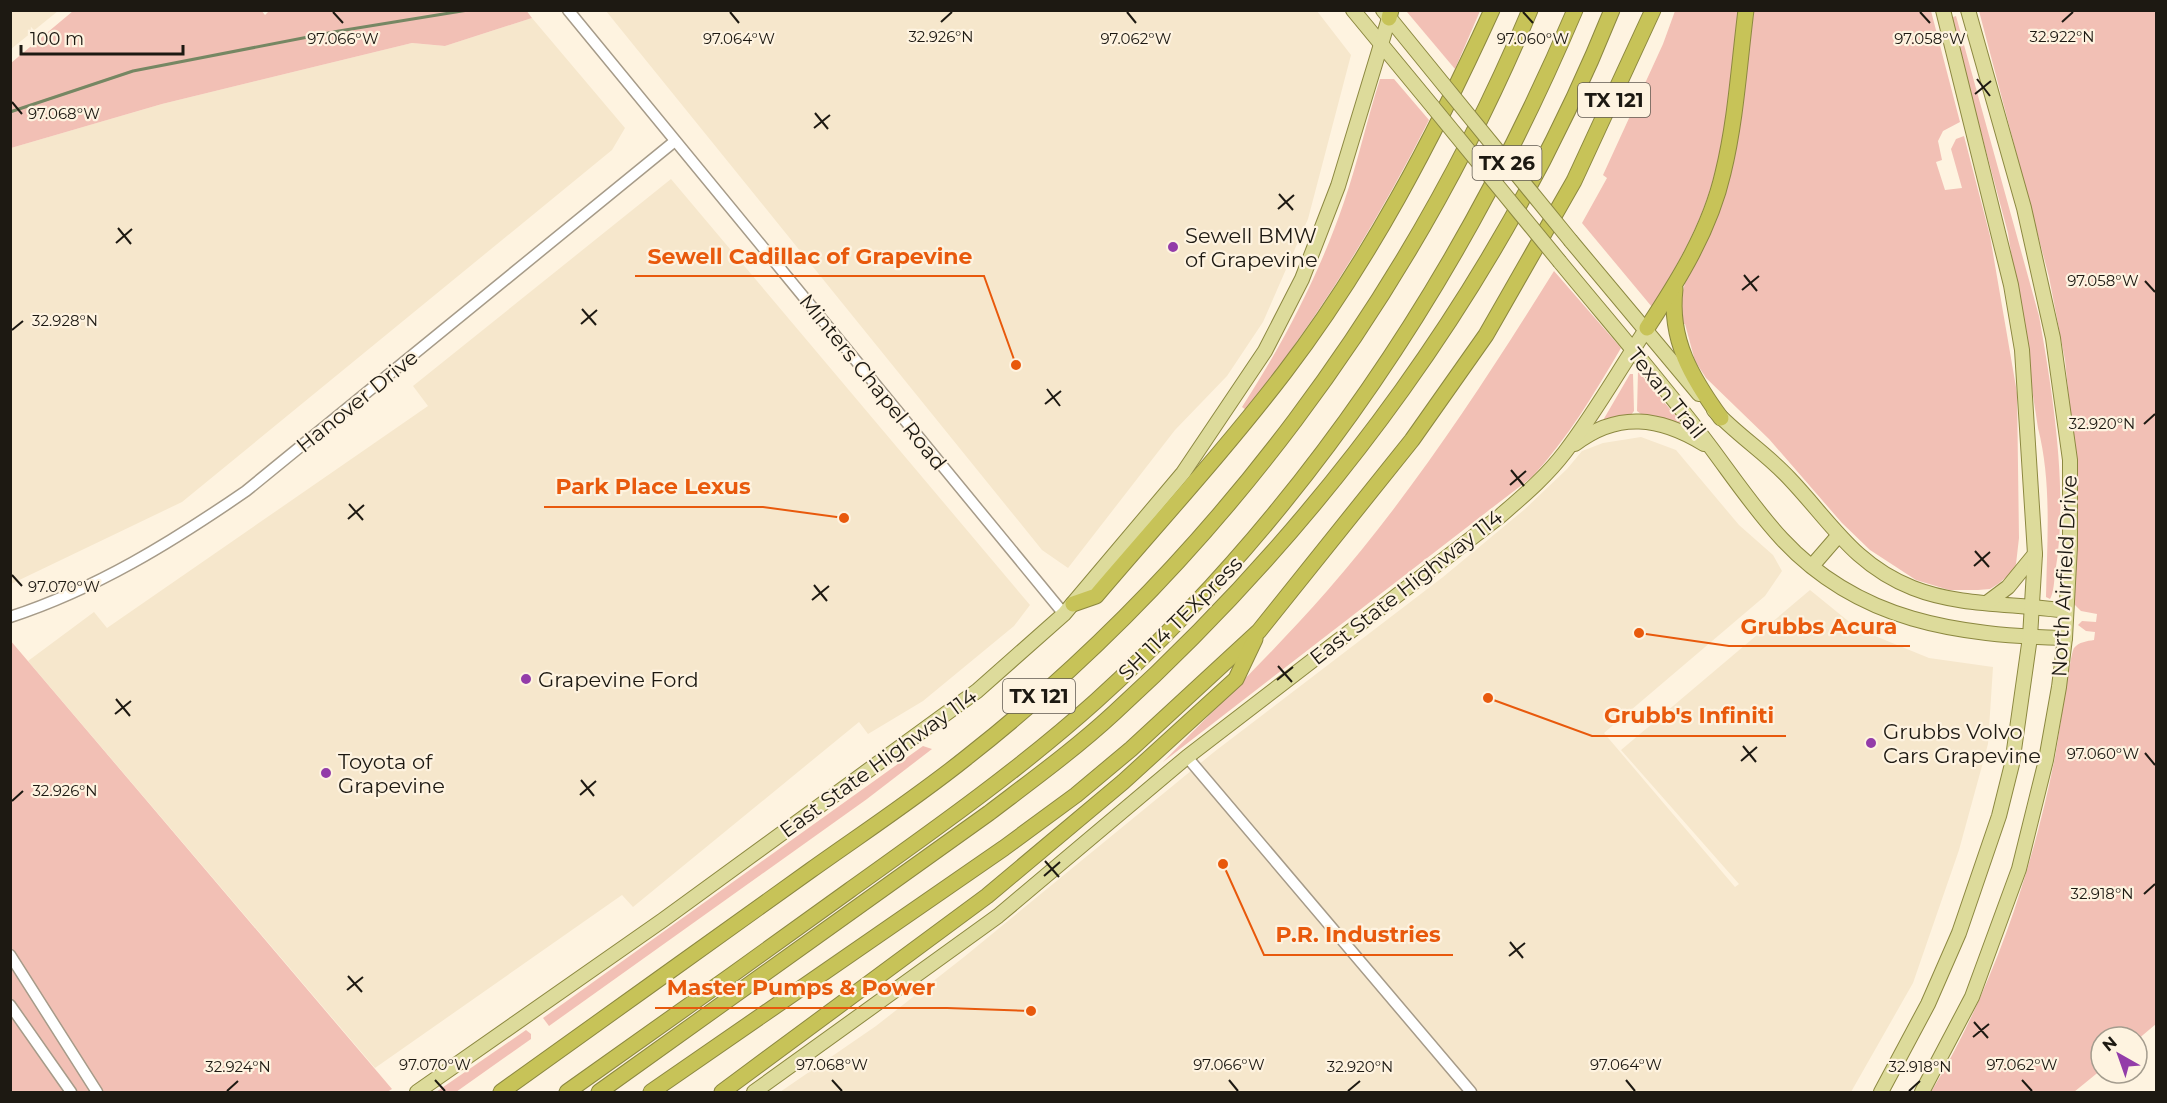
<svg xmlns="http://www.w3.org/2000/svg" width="2167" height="1103" font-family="Montserrat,sans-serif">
  <rect width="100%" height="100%" fill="#fef3e0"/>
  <g fill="#f6e7cc">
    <polygon points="11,10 58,10 58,11 11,49"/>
    <polygon points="606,11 1317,11 1351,55 1308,219 1263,322 1227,376 1175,430 1068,568 1042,550"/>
    <polygon points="532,18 625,128 612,150 182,502 11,584 11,148 162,104 412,43 445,46"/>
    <polygon points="671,179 1030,605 1014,626 923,701 868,734 859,722 633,907 622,895 375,1068 28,661 94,612 107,628 428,406 413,386"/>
    <polygon points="1641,437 1676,450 1739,525 1773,555 1782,571 1765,596 1604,733 1735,887 1739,884 1621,750 1810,590 1858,629 1929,658 1993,667 1988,744 1959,850 1913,983 1851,1092 780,1092 876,1026 964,957 1214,752 1443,577 1525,509 1567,469 1582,451 1603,443"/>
  </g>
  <g fill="#f2c0b5">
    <polygon points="261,10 265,15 270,10 526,10 532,18 445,46 412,43 162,104 11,148 11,63 73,11"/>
    <polygon points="1407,11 1480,11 1455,69 1407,12"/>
    <path d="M1675,11H1741C1734,68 1729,127 1712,183C1699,228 1676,267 1652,307L1582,223L1607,178L1603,175L1663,44Z"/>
    <polygon points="1754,11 1931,11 1960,122 1943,131 1938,141 1942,160 1936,162 1945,190 1962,188 1951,149 1956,139 1964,136 1990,236 2017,393 2019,538 2016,564 2011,573 1998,584 1990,589 1978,590 1949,590 1916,580 1870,550 1842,523 1769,439 1706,378 1695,361 1685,324 1682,324 1680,301 1747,63"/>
    <path d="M1979,11H2156V1024L2137,1040V1037H2101V1070L2074,1092H1931C1993,990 2033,869 2056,752C2059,737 2070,654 2074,648C2079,642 2087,641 2094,640L2095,632L2086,631L2078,625L2082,621L2096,622L2097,614L2081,611L2072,602L2076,467L2065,360L2049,277Z"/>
    <path d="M1956,16L2039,316C2053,394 2069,495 2055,573C2054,581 2054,592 2050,599L2046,597C2047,541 2052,483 2038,428L2008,233L1953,28V17Z"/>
    <path d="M1380,79H1394L1429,120C1377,223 1317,320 1246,410L1242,407C1284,342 1319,275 1344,202C1358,162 1367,119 1380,79Z"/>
    <path d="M1554,271L1621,348C1594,394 1568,438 1532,477L1163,762C1218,706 1275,650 1327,591C1412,494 1486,380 1554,271Z"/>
    <polygon points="1638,371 1680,421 1679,424 1656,416 1641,414 1637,411"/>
    <polygon points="1630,374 1633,374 1634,411 1631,415 1602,422"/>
    <polygon points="10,640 44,680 392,1089 387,1092 11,1092"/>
    <polygon points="923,746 932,749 867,799 549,1026 543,1018"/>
    <polygon points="526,1030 531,1034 531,1039 456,1092 436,1092"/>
  </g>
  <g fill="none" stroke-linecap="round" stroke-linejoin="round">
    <polyline stroke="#768763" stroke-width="3" points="10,112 133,71 339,31 468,10"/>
    <defs>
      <g id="minor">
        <polyline points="568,10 1064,614"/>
        <path d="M10,617C96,589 172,542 246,491L675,141"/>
        <polyline points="1187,757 1471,1092"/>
        <polyline points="10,955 97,1092"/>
        <polyline points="10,1005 71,1092"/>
      </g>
      <g id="major">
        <polyline points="1353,10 1433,107"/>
        <polyline points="1383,10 1444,85"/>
        <polyline points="1571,241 1699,394"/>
        <path d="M1560,262C1611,324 1664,385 1712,449C1735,480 1756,511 1782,539C1859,622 1958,635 2065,638"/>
        <path d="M1714,410C1737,435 1766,453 1789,478C1830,521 1854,565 1913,588C1961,607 2016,603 2066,611"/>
        <path d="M1575,444C1618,411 1660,417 1704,444"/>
        <polyline points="1812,566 1838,536"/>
        <polyline points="1988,602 2008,587 2035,554"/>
        <polyline points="417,1092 663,920 977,691 1064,614 1183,473 1265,351 1302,279 1338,186 1389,18"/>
        <path d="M754,1092L998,916L1187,757L1499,517C1522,497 1546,477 1565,452C1595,413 1619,370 1647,328"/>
        <polyline points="1881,1092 1928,1004 1959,933 1999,816 2012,764 2030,637 2035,554 2022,350 2011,285 1943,10"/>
        <polyline points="1922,1092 1972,997 2019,869 2046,760 2059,687 2065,638 2070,546 2070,460 2053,338 2024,208 1968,10"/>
      </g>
      <g id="highway">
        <polyline points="1389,18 1391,10"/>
        <path d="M1675,289C1669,340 1692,378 1721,418"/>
        <path d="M1647,328C1678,281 1710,230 1723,173C1736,120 1739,65 1746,10"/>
        <path d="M1073,604L1096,596C1159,522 1225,450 1284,373C1369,262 1434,137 1492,10"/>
        <path d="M501,1092C604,1018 708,944 811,870C863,833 916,798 966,758C1214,563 1408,301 1530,10"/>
        <path d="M567,1092C662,1025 756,958 850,890C934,830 1019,770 1096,701C1307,510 1464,272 1575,10"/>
        <path d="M599,1092L989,813C1031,781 1075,749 1114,713C1327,519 1504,279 1612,10"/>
        <polyline points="651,1092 1004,848 1076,795 1131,749 1259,631 1412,440 1486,335 1574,181 1653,10"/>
        <polyline points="722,1092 987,896 1123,782 1236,679 1255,639"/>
      </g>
    </defs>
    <use href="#minor" stroke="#a69b89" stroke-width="13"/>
    <use href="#major" stroke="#8c8840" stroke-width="16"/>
    <use href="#highway" stroke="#8c8840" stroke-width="17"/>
    <use href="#minor" stroke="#fff" stroke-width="10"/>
    <use href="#major" stroke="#dddb9b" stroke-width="14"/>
    <use href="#highway" stroke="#c7c358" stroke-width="15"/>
    <defs>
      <g id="major-bridge">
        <polyline points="1444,85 1571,241"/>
        <polyline points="1433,107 1560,262"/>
      </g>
    </defs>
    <use href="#major-bridge" stroke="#8c8840" stroke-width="16" stroke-linecap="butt"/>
    <use href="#major-bridge" stroke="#dddb9b" stroke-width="14"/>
  </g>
  <path fill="none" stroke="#1d1912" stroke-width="2" d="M333,12L343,23M730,12L739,23M1127,12L1136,23M1523,12L1533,23M1920,12L1930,23M941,22L952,12M2062,22L2073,12M1977,79L1990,96M1975,94L1991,81M12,102L22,114M815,113L828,129M814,128L830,115M1279,194L1293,210M1278,209L1294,195M118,228L131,244M116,243L132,229M1744,275L1757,291M2145,281L2155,292M1742,290L1759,276M582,309L596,325M581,324L597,310M12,330L23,321M1047,389L1060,406M1045,404L1061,391M2144,424L2155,414M1511,470L1524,486M1510,485L1526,471M349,504L363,520M348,519L364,505M1975,551L1989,567M1974,566L1990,552M12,575L22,586M814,585L827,601M812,600L829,586M1278,666L1292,682M1277,680L1293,667M116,699L130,716M115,714L131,701M1743,746L1756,762M2145,753L2155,765M1741,761L1757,747M581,780L594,796M580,795L596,781M12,801L23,791M1045,861L1059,877M1044,876L1060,862M2144,894L2155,884M1510,942L1523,958M1509,956L1525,943M348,976L362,992M347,990L363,977M1974,1022L1988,1038M1973,1037L1989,1024M435,1080L445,1091M832,1080L842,1091M1229,1080L1238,1091M1626,1080L1635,1091M2022,1080L2032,1091M227,1091L238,1081M1348,1091L1360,1081M1909,1091L1920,1081"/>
  <g fill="#933ca9" stroke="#fef3e0" stroke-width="2">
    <circle cx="1173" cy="247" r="6"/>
    <circle cx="526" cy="679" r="6"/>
    <circle cx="1871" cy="743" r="6"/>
    <circle cx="326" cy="773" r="6"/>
  </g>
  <g text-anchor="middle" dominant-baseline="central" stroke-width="4.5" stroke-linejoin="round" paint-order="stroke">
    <g fill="#fef3e0" stroke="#605a50" stroke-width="1.5">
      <rect x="1578" y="83" width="72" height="34" rx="4.5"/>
      <rect x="1472.5" y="146" width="69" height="34" rx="4.5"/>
      <rect x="1003" y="679" width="72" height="34" rx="4.5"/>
    </g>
    <g font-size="20" font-weight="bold" fill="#1d1912">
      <text x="1614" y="100">TX 121</text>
      <text x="1507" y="163">TX 26</text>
      <text x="1039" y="696">TX 121</text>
    </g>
    <g font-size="21" fill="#1d1912" stroke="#fef3e0" text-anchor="start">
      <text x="1185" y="235">Sewell BMW<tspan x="1185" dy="24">of Grapevine</tspan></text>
      <text x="538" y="679">Grapevine Ford</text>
      <text x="1883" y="731">Grubbs Volvo<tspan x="1883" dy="24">Cars Grapevine</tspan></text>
      <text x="338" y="761">Toyota of<tspan x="338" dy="24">Grapevine</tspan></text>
    </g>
    <g font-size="21" fill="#1d1912" stroke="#fef3e0">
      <text transform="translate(873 382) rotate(51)">Minters Chapel Road</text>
      <text transform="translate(1667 393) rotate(51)">Texan Trail</text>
      <text transform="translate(357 401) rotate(-39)">Hanover Drive</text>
      <text transform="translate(2064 576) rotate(-87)">North Airfield Drive</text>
      <text transform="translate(1406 587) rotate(-38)">East State Highway 114</text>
      <text transform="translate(1180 618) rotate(-45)">SH 114 TEXpress</text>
      <text transform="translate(878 763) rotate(-36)">East State Highway 114</text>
    </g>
  </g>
  <g font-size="15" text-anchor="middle" fill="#1d1912" stroke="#fef3e0" stroke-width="4.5" stroke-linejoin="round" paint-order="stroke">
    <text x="941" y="42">32.926°N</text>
    <text x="2062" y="42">32.922°N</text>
    <text x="1136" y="44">97.062°W</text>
    <text x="1533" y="44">97.060°W</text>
    <text x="1930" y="44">97.058°W</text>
    <text x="343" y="44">97.066°W</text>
    <text x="739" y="44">97.064°W</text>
    <text x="64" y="119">97.068°W</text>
    <text x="2103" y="286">97.058°W</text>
    <text x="65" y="326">32.928°N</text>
    <text x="2102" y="429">32.920°N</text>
    <text x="64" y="592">97.070°W</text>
    <text x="2103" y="759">97.060°W</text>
    <text x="65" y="796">32.926°N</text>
    <text x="2102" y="899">32.918°N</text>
    <text x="435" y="1070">97.070°W</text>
    <text x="832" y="1070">97.068°W</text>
    <text x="1229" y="1070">97.066°W</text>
    <text x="1626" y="1070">97.064°W</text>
    <text x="2022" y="1070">97.062°W</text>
    <text x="238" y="1072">32.924°N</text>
    <text x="1360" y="1072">32.920°N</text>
    <text x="1920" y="1072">32.918°N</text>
  </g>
  <path fill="none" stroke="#e8590c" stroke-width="2" d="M1016 365L984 276H635M844 518L763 507H544M1639 633L1729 646H1910M1488 698L1592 736H1786M1223 864L1264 955H1453M1031 1011L947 1008H655"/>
  <g fill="#e8590c" stroke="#fef3e0" stroke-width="2">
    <circle cx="1016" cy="365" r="6"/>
    <circle cx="844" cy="518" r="6"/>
    <circle cx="1639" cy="633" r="6"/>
    <circle cx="1488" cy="698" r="6"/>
    <circle cx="1223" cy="864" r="6"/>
    <circle cx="1031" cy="1011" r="6"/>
  </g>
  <g font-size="22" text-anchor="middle" font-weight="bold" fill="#e8590c" stroke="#fef3e0" stroke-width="4.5" stroke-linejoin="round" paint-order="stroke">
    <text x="810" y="264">Sewell Cadillac of Grapevine</text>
    <text x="653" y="494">Park Place Lexus</text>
    <text x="1819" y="634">Grubbs Acura</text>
    <text x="1689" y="723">Grubb's Infiniti</text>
    <text x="1358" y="942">P.R. Industries</text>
    <text x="801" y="995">Master Pumps &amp; Power</text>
  </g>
  <rect width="2167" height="1103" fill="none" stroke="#1d1912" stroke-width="24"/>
  <g transform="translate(2119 1055) rotate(320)"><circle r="28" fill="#fef3e0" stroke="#a49c8e" stroke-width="1.5"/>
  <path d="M0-4.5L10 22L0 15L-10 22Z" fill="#933ca9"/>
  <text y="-9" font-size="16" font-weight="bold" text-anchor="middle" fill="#1d1912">N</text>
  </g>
  <path d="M21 45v9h162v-9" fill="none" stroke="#1d1912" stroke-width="3"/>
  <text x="30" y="45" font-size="18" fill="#1d1912" stroke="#fef3e0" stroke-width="4.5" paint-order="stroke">100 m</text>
</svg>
